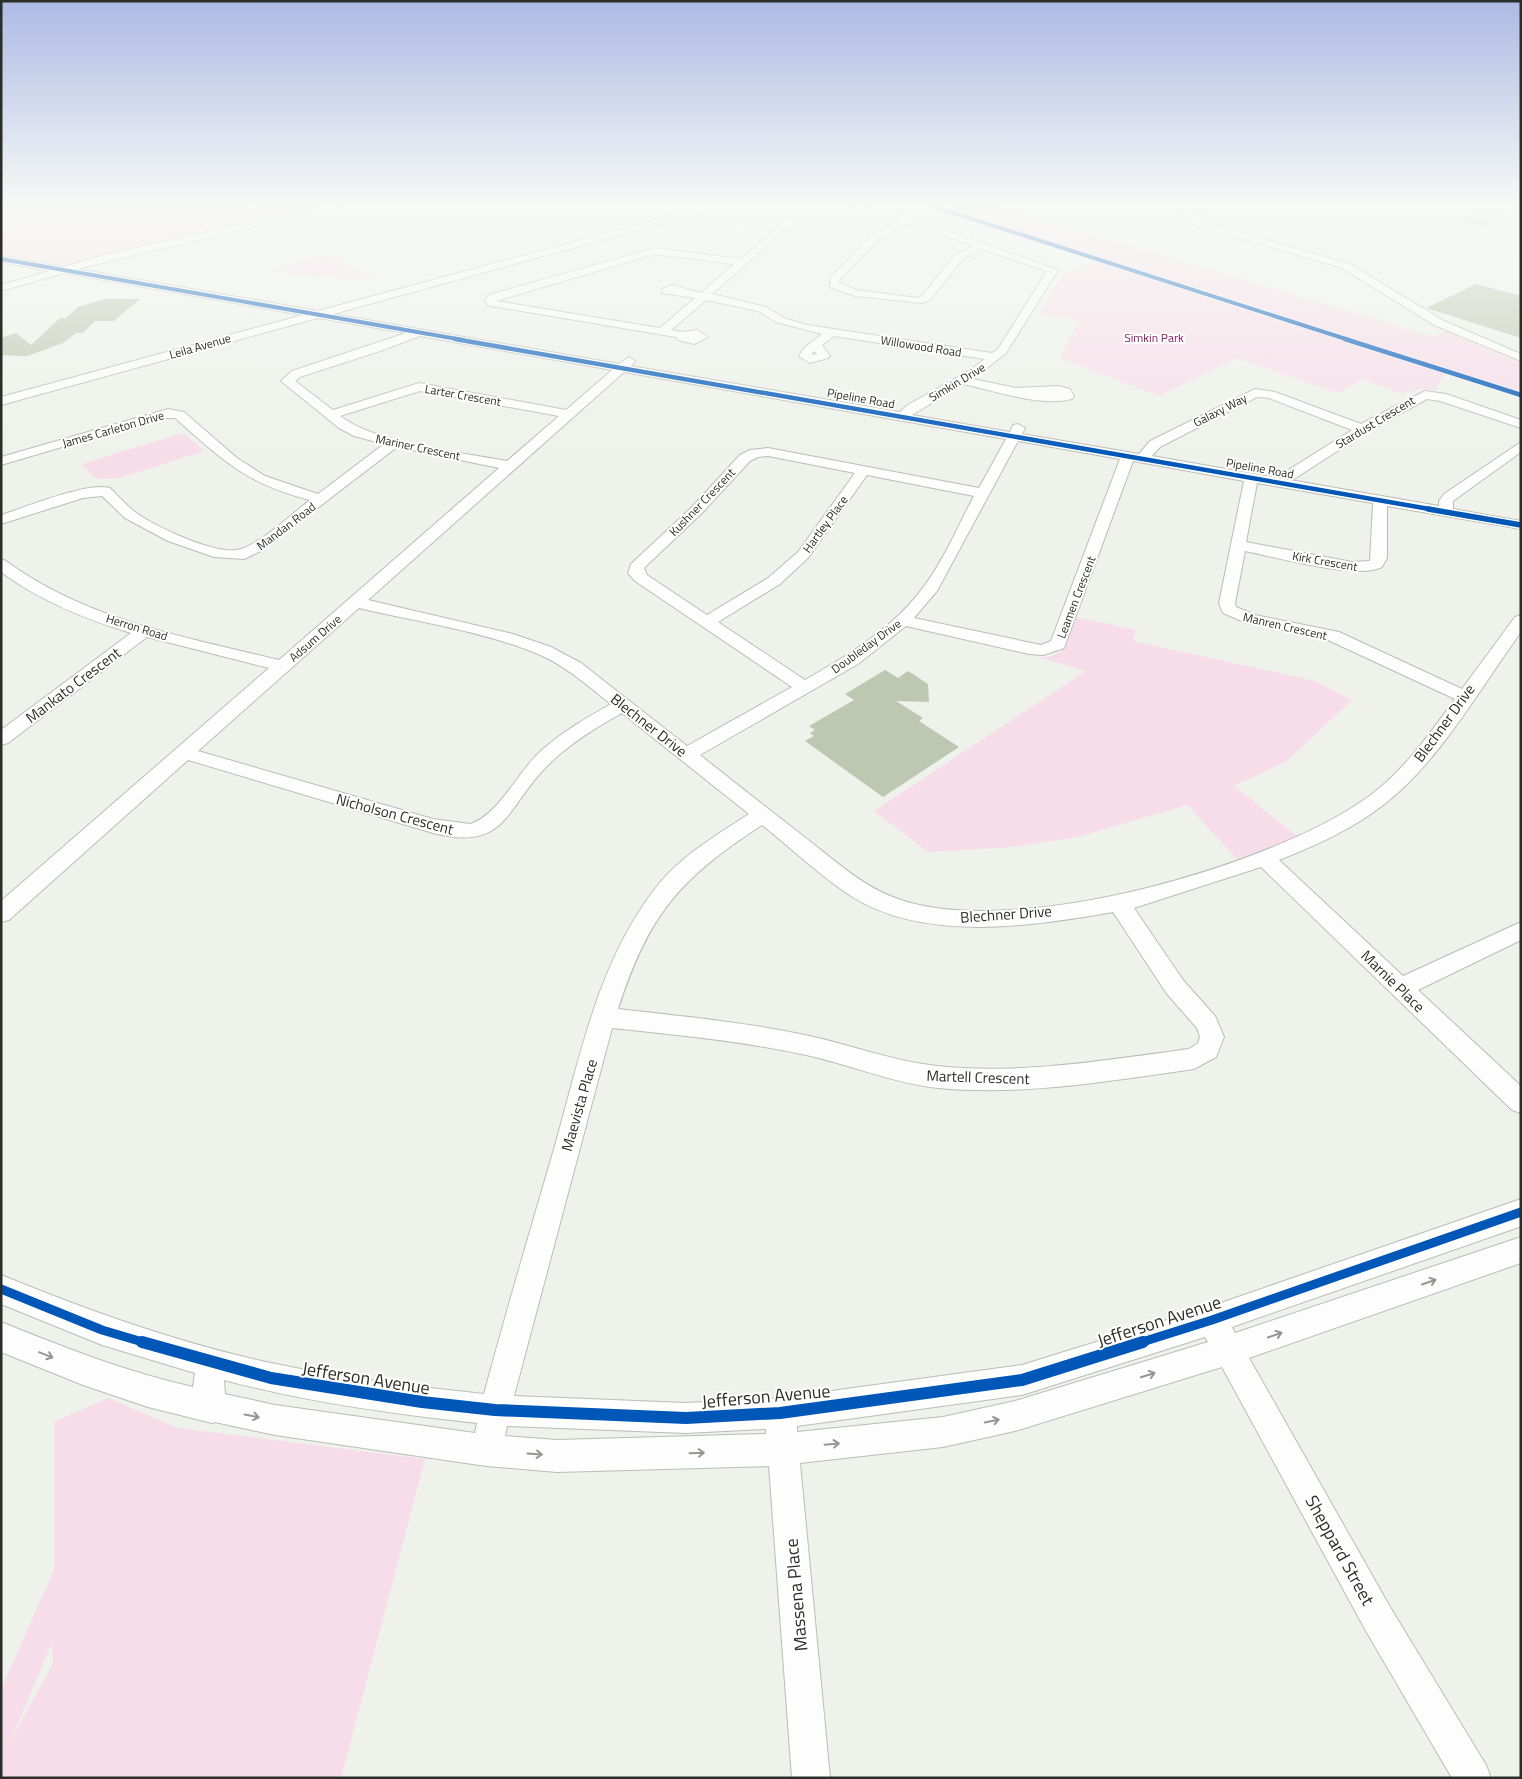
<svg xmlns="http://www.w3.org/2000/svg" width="1522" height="1779" font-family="'Titillium Web',sans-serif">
  <rect width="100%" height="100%" fill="#eef2ea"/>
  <g fill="#f7dde9" fill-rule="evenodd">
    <polygon points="1,205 347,205 64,270 1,259"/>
    <polygon points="920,205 997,205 1434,337 1444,331 1521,363 1521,397 1445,373 1435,390 1420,389 1402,394 1362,379 1338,393 1237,358 1159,396 1060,358 1079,320 1039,314 1063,274 1096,261"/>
    <polygon points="319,256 329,256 372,277 358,279 272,273 273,269"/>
    <polygon points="183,433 204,451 120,478 96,479 82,464"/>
    <polygon points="1075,617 1136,630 1133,641 1315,681 1352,700 1287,761 1234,786 1297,836 1238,860 1187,805 1078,837 1013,847 928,852 874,811 1086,671 1038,657 1049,657 1061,652"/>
    <path d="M108,1398L178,1428L425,1459L341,1778H1V1689L54,1570V1422ZM52,1644L53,1663L10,1742L47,1654Z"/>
  </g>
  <g fill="#bec7b2">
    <polygon points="1483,208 1507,213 1482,226 1458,220"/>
    <polygon points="1476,284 1521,296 1521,338 1426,308"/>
    <polygon points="105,299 140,299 114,321 95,321 83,333 76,333 63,343 27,356 1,355 1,338 16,333 31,345 60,318 66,318 78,307"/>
    <polygon points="885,670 898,678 908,671 928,684 929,702 896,701 923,718 919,721 959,747 883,797 805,741 814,736 810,733 815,730 809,726 854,700 845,694"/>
  </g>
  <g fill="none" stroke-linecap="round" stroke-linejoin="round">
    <defs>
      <g id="minor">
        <path d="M329,205H344L77,269L318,311L710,205H723L722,207L333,314L619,364L629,357L635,361L631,366L900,412L906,406L970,370L985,359L834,336L822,345L830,356L828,358L810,363L799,356L804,348L822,334L776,322L758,311L706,300L671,330L682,332L697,330L708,337L694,344L678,340L676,337L491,306L487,305L485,300L489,295L655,248L741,259L804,205H813L712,294L766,307L784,318L807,325L992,353L998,349L1047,271L981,249L962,260L930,300L923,303L855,296L830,287V278L873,235L899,221L845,205H859L910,218L1058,270L1006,353L973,379L1016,388L1058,386L1070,389L1074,396L1072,399C1038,407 997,391 963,384L912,415L1010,432L1013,425L1018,424L1025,428L1022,434L1139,454L1150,441L1255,389L1275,392L1361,424L1425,391L1446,394L1521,420V428L1440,401L1427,399L1367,432L1294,479L1287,475L1290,469L1352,430L1269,398L1257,397L1160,447L1152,456L1439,506V501L1444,494L1521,442V452L1453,501V509L1521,521V529L1387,506V558L1382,567C1357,580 1275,557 1245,551L1235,603L1236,607L1255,615L1339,632L1462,689L1515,617L1521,615V632C1481,687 1440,760 1387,802C1355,828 1317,845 1279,860L1403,976L1521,922V940L1418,990L1521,1086V1113L1512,1110L1261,867L1134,908L1183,980L1215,1016L1224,1037L1216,1057L1194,1069C1109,1081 1024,1096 938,1088C893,1083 851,1065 806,1055C742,1041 677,1035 612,1028L514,1396L686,1403L780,1398L1022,1365L1212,1306L1521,1199V1226L1519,1227L1232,1327L1235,1333L1521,1237V1263L1249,1358L1390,1607L1486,1765L1491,1778H1452L1366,1631L1222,1367L1015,1431L943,1447L800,1463L830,1778H792L769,1466L557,1472L486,1466L275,1435L215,1422L212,1423L148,1407L83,1385L1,1352V1322C65,1348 127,1372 193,1387L195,1373L102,1345L1,1304V1275C89,1311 178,1343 271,1363C341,1378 413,1386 484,1394C506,1312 530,1231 554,1149C579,1061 597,965 654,890C679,857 715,836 749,814L622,713C595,728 569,744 547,766C505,808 507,852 433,833L188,760L9,920L1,922V901L269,668L147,637L8,743L1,745V730L131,633C85,619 40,601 1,572V559L6,561C86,620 185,637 279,660L499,468L397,447L263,550L244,559L214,557L168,541L125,518L102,496L83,498L1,524V515C27,507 86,482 110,488C118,496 126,505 135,512C154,526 218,557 241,549C261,543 292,514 310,500C246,484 223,460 175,418H160L1,465V457L168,409L184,412L237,458L265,476L318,494L384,444L354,436L339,428L281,381L292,371L406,333L318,318L1,405V397L303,315L64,273L1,291V285L50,271L1,262V256L63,267L104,255ZM908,223L973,246L954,256L922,296L918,298L857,290L839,283L840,279L879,239ZM655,254L734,264L701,293L672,285L662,289V293L695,298L660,328L496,301ZM420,336L612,370L566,410L419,383L333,410L295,381L300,377L380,351ZM814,351L817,354L811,355ZM624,372L1006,439L979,488L768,448L750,450L740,455L692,507L631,564L628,573L635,581L792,687L687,746L581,663L551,647L513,634L368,600ZM420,391L559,416L507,461C460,452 377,444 340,416ZM1018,441L1120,459L1051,641L1041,645L914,618L937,591ZM768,456L855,473L798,552L768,578L707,615L647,575L644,568L702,513L750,461L758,457ZM1133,461L1244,481L1219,603L1223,613L1244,622L1328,640L1455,699C1430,733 1406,768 1372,794C1277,866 1016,939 901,900C864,888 837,862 807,839C771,811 735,783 700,755L858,664L906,626L1029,654L1043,655L1064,648ZM867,475L974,496C958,526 943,562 922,589C892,629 847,656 805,680L718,622L780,584L808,558ZM1257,483L1373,503L1370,561L1352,562L1246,542ZM359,608C417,622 483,631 538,654C566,666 588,686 611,704C586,718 562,732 541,751C519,770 498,816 470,824L433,819L198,751ZM762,825C791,848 819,875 851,896C924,943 1033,926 1113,912L1167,994L1197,1028L1200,1037L1198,1043L1189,1049C1106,1060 1021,1075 937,1066C891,1061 849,1044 805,1035C743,1022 680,1016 618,1009C649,914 679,879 762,825ZM1205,1337L1208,1342L1015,1401L943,1417L797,1432V1426L1022,1395ZM224,1380C306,1402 392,1414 477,1423L475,1433L275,1405L225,1394ZM507,1426L686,1433L766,1429V1434L557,1440L505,1436Z"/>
        <path d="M1129,205C1150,203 1167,216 1188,217C1200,218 1220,205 1237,205L1236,207L1199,221L1350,264L1442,320L1521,354V361L1434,325L1342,268Z"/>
        <polygon points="740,222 754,226 756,228 744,233 733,230 733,226"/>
      </g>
      <polygon id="major" points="1514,205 1521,205 1521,208 1516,207"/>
    </defs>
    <use href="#minor" stroke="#babdb7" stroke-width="2"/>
    <use href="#major" stroke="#abb2a2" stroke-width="2"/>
    <use href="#minor" fill="#fcfdfc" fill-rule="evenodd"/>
    <use href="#major" fill="#e8ece3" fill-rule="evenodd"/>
    <defs>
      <g id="cycleway-far4">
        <polyline points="929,205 1349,340"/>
        <polyline points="1,259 463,340"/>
      </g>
      <g id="cycleway-far3">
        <polyline points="455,339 1435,510"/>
        <polyline points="1345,339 1521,395"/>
      </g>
      <polyline id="cycleway-far2" points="1428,509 1521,525"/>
      <g id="cycleway-far1">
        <polyline points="1,1289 102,1330 146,1343"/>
        <polyline points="1139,1343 1212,1320 1521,1212"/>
      </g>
      <polyline id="cycleway" points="142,1342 271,1378 422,1402 495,1410 686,1418 780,1413 1022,1380 1143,1342"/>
    </defs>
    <use href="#cycleway-far4" stroke="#fff" stroke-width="5"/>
    <use href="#cycleway-far3" stroke="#fff" stroke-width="6"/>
    <use href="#cycleway-far2" stroke="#fff" stroke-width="8"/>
    <use href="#cycleway-far1" stroke="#fff" stroke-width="12"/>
    <use href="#cycleway" stroke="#fff" stroke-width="15"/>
    <use href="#cycleway-far4" stroke="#0057b8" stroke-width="4"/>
    <use href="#cycleway-far3" stroke="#0057b8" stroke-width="4.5"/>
    <use href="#cycleway-far2" stroke="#0057b8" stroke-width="5.5"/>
    <use href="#cycleway-far1" stroke="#0057b8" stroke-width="9"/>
    <use href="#cycleway" stroke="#0057b8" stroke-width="12"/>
  </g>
  <defs><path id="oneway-shaft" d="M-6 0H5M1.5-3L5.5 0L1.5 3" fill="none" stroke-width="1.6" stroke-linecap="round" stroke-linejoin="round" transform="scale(1.25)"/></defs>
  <g stroke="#949692">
    <use href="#oneway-shaft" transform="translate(1429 1282) rotate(-19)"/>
    <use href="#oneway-shaft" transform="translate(1275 1335) rotate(-19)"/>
    <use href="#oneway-shaft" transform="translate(46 1355) rotate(22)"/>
    <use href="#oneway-shaft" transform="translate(1148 1375) rotate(-17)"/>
    <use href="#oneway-shaft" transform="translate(252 1416) rotate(11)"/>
    <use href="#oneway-shaft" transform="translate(992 1421) rotate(-12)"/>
    <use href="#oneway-shaft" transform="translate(832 1444) rotate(-5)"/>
    <use href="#oneway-shaft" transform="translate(697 1453) rotate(-2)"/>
    <use href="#oneway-shaft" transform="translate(535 1454) rotate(4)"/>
  </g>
  <linearGradient id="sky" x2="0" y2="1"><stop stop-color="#adbae4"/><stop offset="0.45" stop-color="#f7f9f6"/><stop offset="1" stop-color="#f7f9f6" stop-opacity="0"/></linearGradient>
  <rect width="1522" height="454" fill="url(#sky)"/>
  <g text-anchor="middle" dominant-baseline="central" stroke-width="4" stroke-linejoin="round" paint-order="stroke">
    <g font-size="12" fill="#851c65" stroke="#fff">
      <text x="1154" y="337">Simkin Park</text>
    </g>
    <g font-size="12" fill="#2b2e28" stroke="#fff">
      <text transform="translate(200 346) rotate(-16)">Leila Avenue</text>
      <text transform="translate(921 346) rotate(9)">Willowood Road</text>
      <text transform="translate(957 382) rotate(-31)">Simkin Drive</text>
      <text transform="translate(463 395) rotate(10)">Larter Crescent</text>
      <text transform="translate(861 398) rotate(10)">Pipeline Road</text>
      <text transform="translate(1220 410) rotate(-27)">Galaxy Way</text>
      <text transform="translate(1375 422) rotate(-31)">Stardust Crescent</text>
      <text transform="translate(113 429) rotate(-16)">James Carleton Drive</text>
      <text transform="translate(418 447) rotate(12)">Mariner Crescent</text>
      <text transform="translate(1260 468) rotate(10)">Pipeline Road</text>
      <text transform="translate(702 502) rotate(-46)">Kushner Crescent</text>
      <text transform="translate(825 524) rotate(-54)">Hartley Place</text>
      <text transform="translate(286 526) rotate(-37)">Mandan Road</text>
      <text transform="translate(1325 561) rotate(10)">Kirk Crescent</text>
      <text transform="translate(1076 597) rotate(-69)">Leamen Crescent</text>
      <text transform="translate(1285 626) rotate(13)">Manren Crescent</text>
      <text transform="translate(137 627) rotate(17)">Herron Road</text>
      <text transform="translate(315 638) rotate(-41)">Adsum Drive</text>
      <text transform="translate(866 646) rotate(-36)">Doubleday Drive</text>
    </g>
    <g font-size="15" fill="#2b2e28" stroke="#fff">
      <text transform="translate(73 685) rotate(-37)">Mankato Crescent</text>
      <text transform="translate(1444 723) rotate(-54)">Blechner Drive</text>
      <text transform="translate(649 725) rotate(38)">Blechner Drive</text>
      <text transform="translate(395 814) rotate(15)">Nicholson Crescent</text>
      <text transform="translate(1006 914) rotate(-4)">Blechner Drive</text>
      <text transform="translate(1393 981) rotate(44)">Marnie Place</text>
      <text transform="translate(978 1077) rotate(2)">Martell Crescent</text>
      <text transform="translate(579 1105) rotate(-74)">Maevista Place</text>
    </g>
    <g font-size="18" fill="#2b2e28" stroke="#fff">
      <text transform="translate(1159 1321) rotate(-18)">Jefferson Avenue</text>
      <text transform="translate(366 1378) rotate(9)">Jefferson Avenue</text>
      <text transform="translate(766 1396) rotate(-5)">Jefferson Avenue</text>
      <text transform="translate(1340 1550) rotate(61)">Sheppard Street</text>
      <text transform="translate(796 1595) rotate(-95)">Massena Place</text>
    </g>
  </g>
  <rect width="1522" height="1779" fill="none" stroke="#2b2e28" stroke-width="5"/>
</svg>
